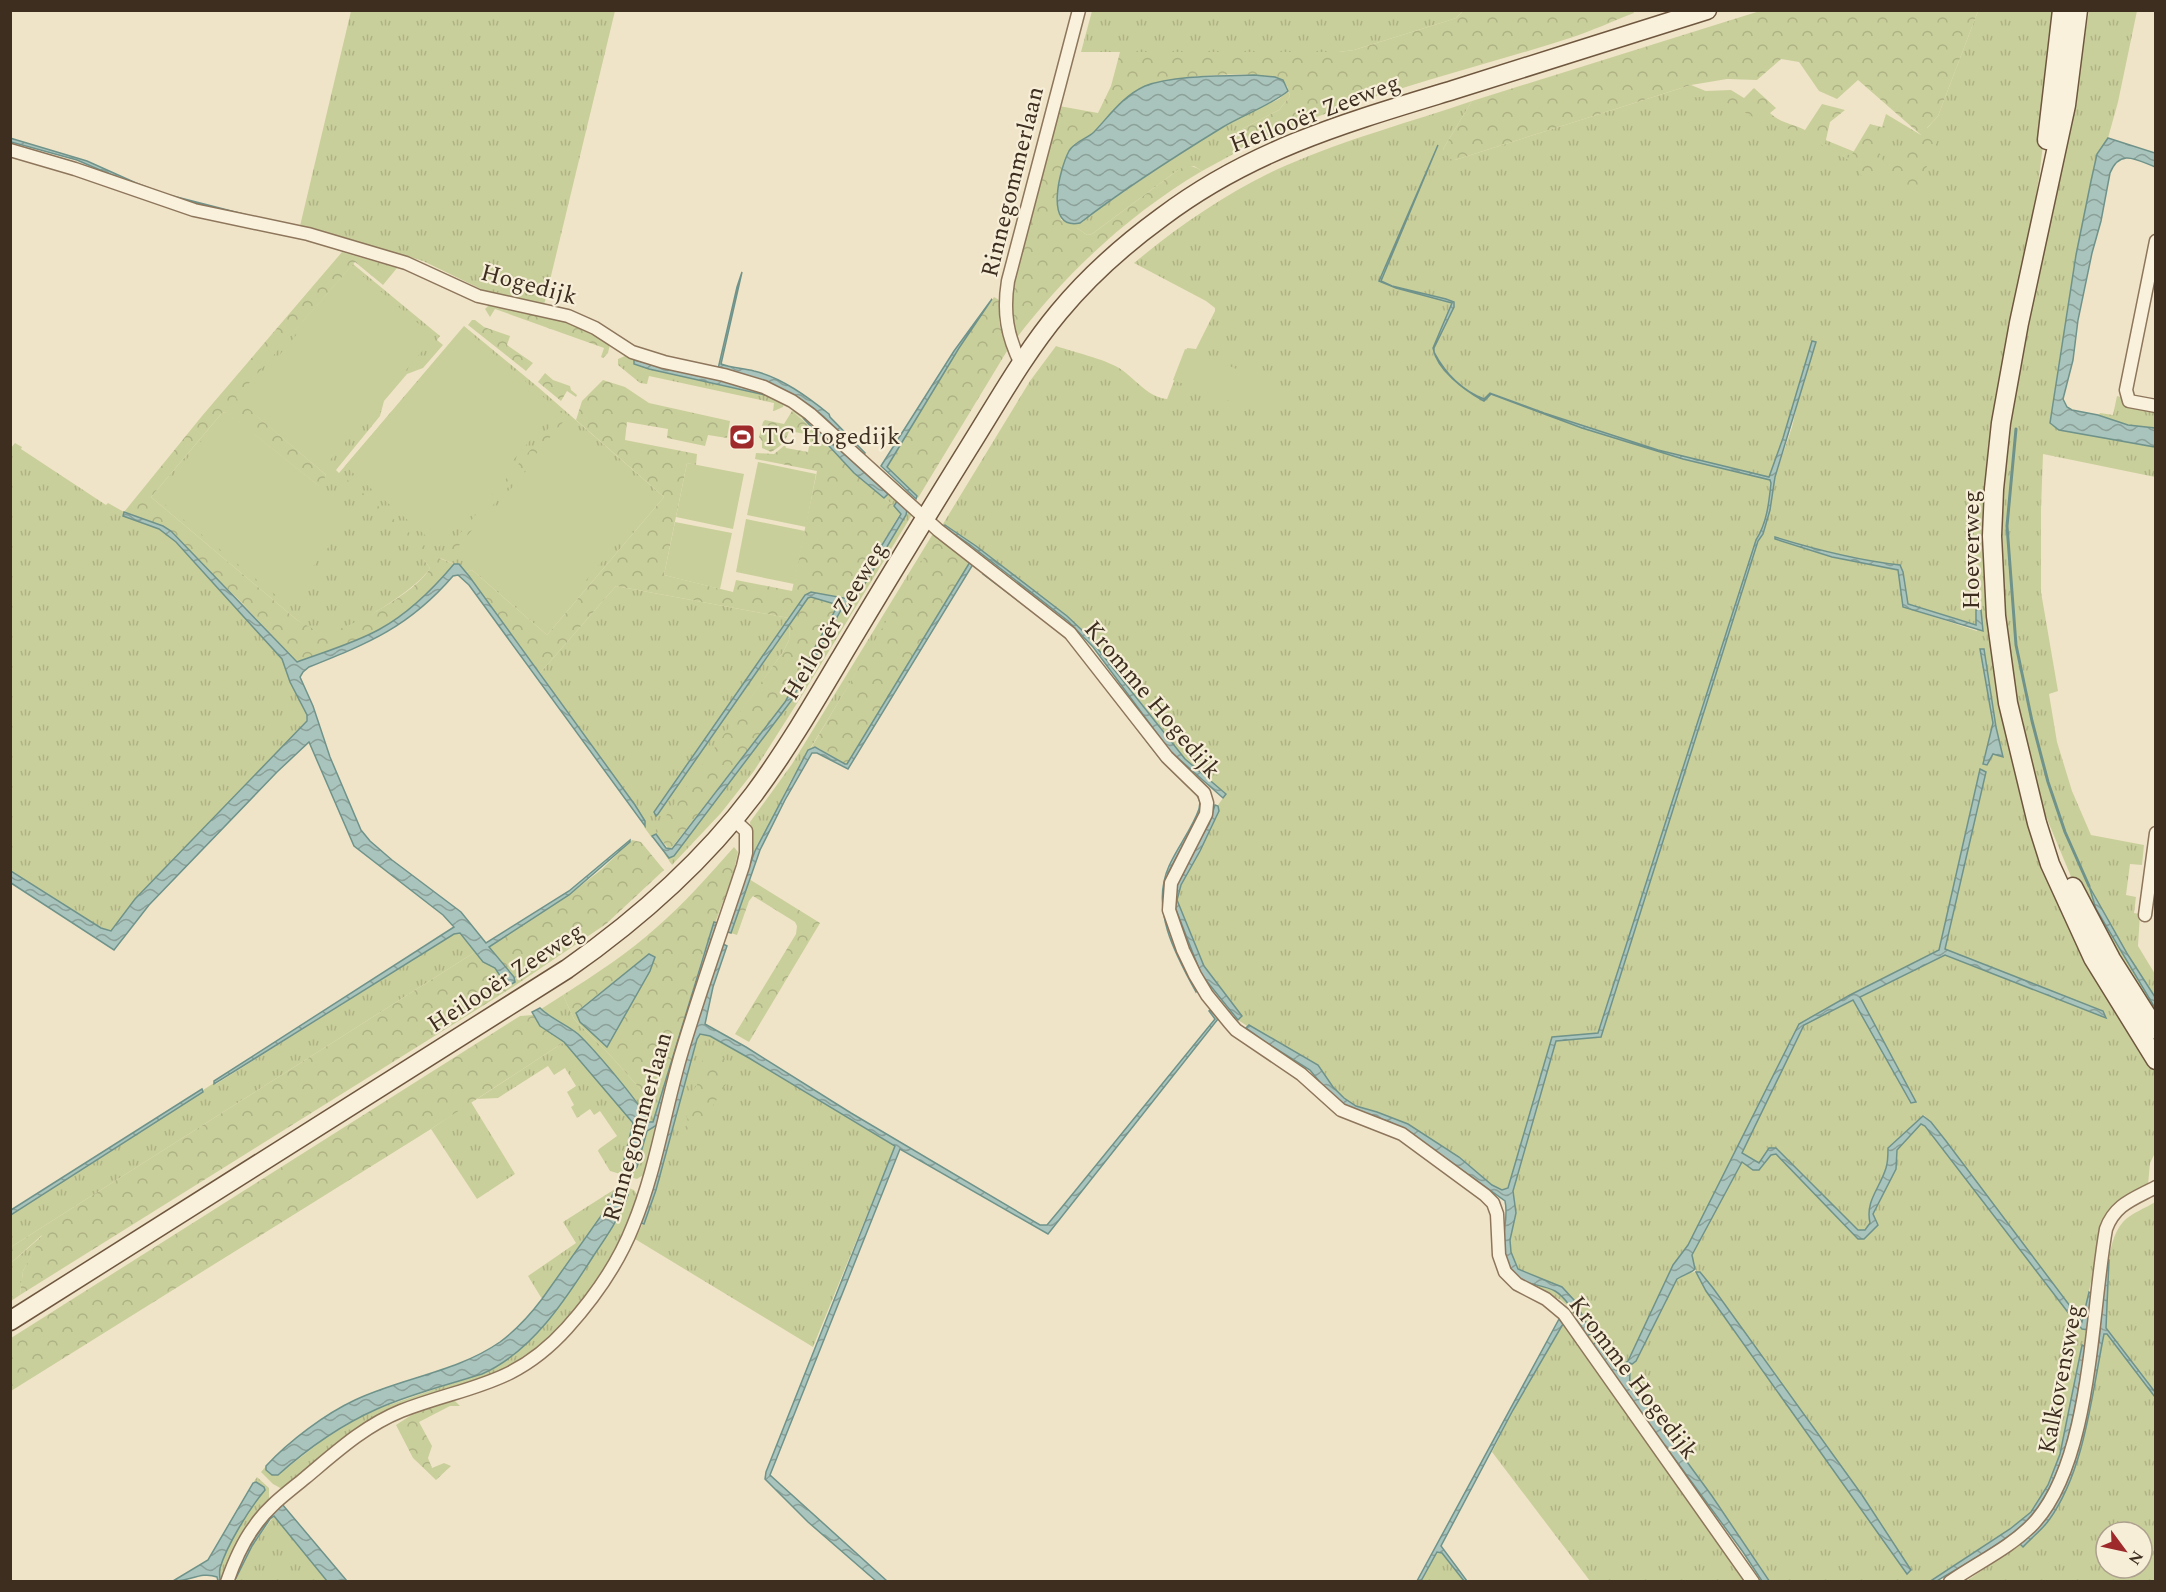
<svg xmlns="http://www.w3.org/2000/svg" width="2166" height="1592" font-family="Spectral,serif">
  <defs>
    <pattern id="grass-tufts" width="24" height="20" patternUnits="userSpaceOnUse" patternTransform="scale(1.5)"><rect width="24" height="20" fill="#c9cf9b"/><path d="M3 7l-1-3M5 7V3M7 7l1-3M15 17l-1-3M17 17v-4M19 17l1-3" fill="none" stroke="#aeb285"/></pattern>
    <pattern id="forest-crowns" width="20" height="18" patternUnits="userSpaceOnUse" patternTransform="scale(1.5)"><rect width="20" height="18" fill="#c9cf9b"/><path d="M2 6a3 3 0 1 1 6 0M12 15a3 3 0 1 1 6 0" fill="none" stroke="#aeb285"/></pattern>
    <pattern id="water-waves" width="16" height="10" patternUnits="userSpaceOnUse" patternTransform="scale(1.5)"><rect width="16" height="10" fill="#a9c4bc"/><path d="M0 5q4-4 8 0t8 0" fill="none" stroke="#8ba098"/></pattern>
  </defs>
  <rect width="100%" height="100%" fill="#f0e4c8"/>
  <g fill="url(#grass-tufts)" fill-rule="evenodd">
    <polygon points="351,11 615,11 544,305 487,292 423,261 316,229 300,226"/>
    <polygon points="1092,11 1463,11 1456,18 1447,21 1354,50 1339,52 1081,52"/>
    <path d="M1978,11H2059L2039,178L1988,491L2023,795L2155,1067V1153L2150,1163L2148,1185L2121,1200L2094,1281L2091,1282L2082,1323L1946,1141L1924,1115L1888,1148C1888,1155 1888,1162 1886,1168C1880,1188 1865,1201 1870,1223L1865,1230L1858,1231L1776,1148H1769L1759,1164L1742,1153L1804,1025L1854,1000L1911,1103L1915,1102L1860,997L1945,955L2106,1017L2103,1011L1945,949L1980,769L1939,950L1850,995L1799,1024L1688,1246L1673,1265L1628,1361L1622,1365L1615,1363L1598,1342L1593,1344L1569,1308L1561,1300L1530,1285L1508,1264L1510,1220L1505,1198L1393,1121L1353,1109L1297,1059L1238,1020L1242,1016L1204,966L1177,900L1181,885L1200,851L1219,811L1218,805L1226,794L1185,759L1118,673L1080,632L1054,608L943,524L1030,381L1056,346C1074,352 1104,359 1119,368C1135,378 1147,397 1167,399L1187,348L1196,349L1215,311V308L1206,301L1134,263C1180,225 1232,189 1287,165C1346,139 1411,122 1472,101L1443,149L1455,160L1691,85L1872,159L1886,114L1921,135L1938,116ZM1436,149L1381,281L1392,286L1446,299L1454,302V307L1433,351V348L1453,303L1396,288L1379,281ZM1812,341L1792,427L1775,477L1770,510L1763,534L1758,541L1664,838L1756,540C1767,523 1769,503 1771,483L1770,480L1683,459L1582,428L1491,394L1482,400L1474,395L1484,399L1491,393L1544,413L1658,450L1769,477L1783,438ZM1775,539L1862,561L1900,565L1908,604L1977,625V631L1904,607L1898,570L1832,557ZM1983,649L1996,727L2003,757L1993,754L1983,764L1993,723L1980,650Z"/>
    <polygon points="2089,11 2137,11 2118,102 2108,138 2097,154 2091,180 2060,355 2050,423 2059,430 2155,447 2155,477 2043,454 2041,509 2041,592 2058,691 2049,694 2057,742 2072,791 2091,835 2144,845 2142,865 2130,864 2126,895 2136,897 2134,913 2140,914 2138,946 2155,974 2155,1025 2072,879 2042,807 2031,771 2008,670 1999,546 2007,419 2072,107"/>
    <polygon points="1288,91 1290,96 1279,110 1242,129 1237,152 1202,171 1194,166 1178,170 1092,234 1087,235 1077,228 1077,224 1191,146 1239,118 1279,99"/>
    <path d="M353,264L440,336L437,340L443,345L423,368L407,374L384,401L380,416L336,470L339,473L464,326L539,388L664,497L547,635L472,570L466,572L459,564H454L440,558L424,560L430,568C420,587 342,638 321,634C313,633 304,624 297,620L151,497L222,413L227,412L319,486L326,475L235,398Z"/>
    <polygon points="625,356 637,360 633,363 770,396 784,404 783,407 774,411 773,411 774,403 649,376 647,384 640,383 618,365 618,359"/>
    <polygon points="2117,396 2121,397 2123,401 2155,410 2155,428 2128,425 2099,415 2100,413 2113,415"/>
    <polygon points="795,410 802,412 913,513 801,697 754,771 721,813 672,865 664,853 669,858 674,856 791,701 841,610 854,602 907,512 897,502 894,506 884,498 888,494 819,431 792,411"/>
    <polygon points="15,443 22,447 21,449 106,505 108,503 124,512 123,516 159,529 176,542 282,659 290,682 307,715 306,724 135,899 111,931 101,928 11,871 10,449"/>
    <polygon points="934,532 974,562 972,566 973,563 937,539 790,782 748,868 752,834 750,822 792,764"/>
    <polygon points="616,586 789,618 654,812 656,815 790,624 789,640 783,652 652,838 644,827 646,825 635,805 540,673"/>
    <polygon points="459,933 475,952 11,1247 11,1215 203,1092 203,1090 214,1083 216,1084 454,934"/>
    <path d="M563,995L574,1019L610,1055L658,1109L653,1122H648C646,1108 592,1048 579,1035C568,1024 551,1021 541,1009Z"/>
    <polygon points="700,1034 710,1036 749,1058 895,1146 813,1347 635,1239 642,1225 644,1224 656,1190 697,1039"/>
    <polygon points="564,1042 633,1123 623,1170 632,1173 635,1170 647,1131 651,1127 658,1129 645,1174 637,1179 610,1171 598,1151 599,1149 617,1136 600,1111 594,1115 590,1109 577,1118 571,1107 574,1105 567,1092 576,1086 565,1068 554,1075 548,1066 498,1098 477,1099"/>
    <polygon points="471,1102 515,1174 477,1199 431,1129"/>
    <polygon points="1921,1124 1926,1126 2070,1315 2088,1330 2086,1347 2082,1345 2060,1454 2048,1485 2031,1512 2010,1529 1929,1581 1770,1581 1712,1496 1630,1384 1629,1376 1632,1368 1630,1365 1636,1361 1677,1279 1685,1273 1696,1272 1706,1291 1907,1574 1911,1571 1862,1495 1713,1288 1700,1272 1696,1272 1692,1255 1742,1162 1753,1170 1771,1155 1776,1154 1858,1239 1864,1239 1877,1226 1873,1214 1896,1169 1896,1150"/>
    <polygon points="623,1186 634,1190 640,1199 606,1272 551,1341 508,1372 412,1404 282,1489 273,1484 261,1472 266,1466 266,1468 278,1475 324,1439 362,1416 380,1408 493,1369 550,1318 586,1268 619,1216 624,1205 626,1192 623,1190"/>
    <polygon points="615,1189 606,1209 542,1299 528,1276 576,1243 563,1222"/>
    <path d="M2155,1202V1392L2106,1328C2107,1298 2103,1244 2123,1222C2131,1213 2146,1208 2155,1202Z"/>
    <polygon points="43,1235 23,1271 20,1295 11,1301 11,1263"/>
    <polygon points="1563,1324 1745,1581 1590,1581 1492,1452 1513,1410"/>
    <path d="M2103,1334H2107L2155,1397V1581L1965,1582L2020,1544L2023,1547L2049,1521L2066,1489ZM2106,1532H2142V1568H2106Z"/>
    <path d="M257,1477L269,1488V1500L224,1581H220C220,1577 219,1572 220,1568C227,1545 249,1508 265,1490L264,1487L256,1482L253,1483Z"/>
    <polygon points="274,1516 327,1581 233,1582 252,1546"/>
    <polygon points="1437,1552 1442,1553 1464,1581 1421,1582"/>
  </g>
  <g fill="url(#forest-crowns)" fill-rule="evenodd">
    <path d="M1763,10L1978,11L1938,116L1927,128L1939,137L1922,178L1927,190L1914,195L1891,178H1863L1852,162L1803,134L1751,116L1732,105L1709,96L1678,99V92L1731,90L1744,98L1754,88L1776,108L1770,113C1782,124 1792,123 1805,130L1822,104L1845,110L1830,122L1825,144L1851,156L1870,124L1885,128L1878,150L1885,165L1903,163L1913,140L1921,135L1858,80L1837,99L1819,91L1799,62L1781,59L1757,80L1727,79L1691,85L1455,160L1450,159L1443,149L1472,101Z"/>
    <path d="M1463,11H1633L1634,13C1613,21 1592,31 1570,38C1458,74 1342,99 1237,152L1242,129L1279,110L1290,96L1287,86C1276,83 1263,76 1251,75C1223,73 1156,77 1133,93C1117,103 1107,119 1094,132C1089,137 1080,141 1074,144L1057,206L1061,220L1077,224V228L1087,235L1092,234L1178,170C1188,165 1192,165 1202,171C1128,215 1067,272 1015,340L1011,309V286L1059,106L1098,113L1111,86L1120,52H1339L1354,50L1447,21L1456,18Z"/>
    <path d="M342,252L397,268L383,285L355,262L236,398L326,475L320,487L226,412L222,413L151,497L297,620L322,634C349,630 417,592 430,568L424,560L336,485L343,476L439,558L454,564C432,589 407,616 376,631C351,644 323,652 297,662L239,600L163,526L124,512L202,416Z"/>
    <polygon points="994,297 999,300 999,322 1007,351 918,498 887,467 959,348"/>
    <polygon points="490,304 576,323 610,344 608,353 603,358 601,357 604,348 495,309 490,317 485,309"/>
    <polygon points="472,320 475,320 484,327 510,336 507,345 533,363 526,371 468,325"/>
    <polygon points="545,373 553,380 570,386 571,390 577,395 576,397 567,391 561,401 538,382"/>
    <path d="M603,380L625,387L649,403L730,421L727,438L708,435L705,446L667,438L668,429L627,422L625,440L697,454L696,465L687,463L664,575L733,592L736,580L792,591L817,471L755,459L756,453L774,454L785,445L786,448L808,452L811,435L789,431C786,441 782,446 771,452L762,448V441L759,437L763,422L765,420L784,424L792,411L818,433L854,473L901,512L849,599L811,592L805,595L789,618L616,586L540,673L466,572L472,570L547,635L664,497L576,420L582,401Z"/>
    <polygon points="563,411 568,416 456,549 447,549"/>
    <polygon points="935,539 940,540 970,562 847,764 845,764 818,748 811,748"/>
    <polygon points="811,597 838,605 785,702 670,850 656,834 655,831 783,652 789,640 790,624 808,598"/>
    <polygon points="632,840 641,842 664,870 606,924 513,987 20,1295 23,1271 42,1235 11,1263 11,1247 475,952 483,962 495,968 489,947 569,895 602,869"/>
    <path d="M734,847L738,852L733,875L702,958L658,1109L610,1055L574,1019L563,995C596,974 628,953 657,927C685,903 709,875 734,847ZM649,954L655,957L650,971L607,1047L577,1011Z"/>
    <polygon points="749,879 820,923 749,1042 735,1034 796,934 797,926 795,922 753,896 749,901 737,935 731,933"/>
    <polygon points="533,1015 540,1026 564,1042 431,1129 11,1391 11,1338 520,1016"/>
    <path d="M705,1049L736,1065C719,1097 710,1117 679,1138L680,1131L691,1122L686,1117L693,1110L687,1099L697,1085Z"/>
    <polygon points="453,1399 460,1406 450,1406 419,1422 432,1446 428,1458 432,1468 444,1463 451,1466 436,1480 413,1458 396,1425 416,1412"/>
  </g>
  <g fill="#c9cf9b">
    <polygon points="353,268 434,337 324,467 243,398"/>
    <polygon points="464,328 557,409 439,547 345,466"/>
    <polygon points="1185,349 1278,385 1267,415 1173,380"/>
    <polygon points="225,412 353,517 284,602 156,497"/>
    <polygon points="568,421 657,496 546,628 457,553"/>
    <polygon points="758,462 816,474 806,527 747,515"/>
    <polygon points="687,463 744,474 733,529 676,517"/>
    <polygon points="746,519 805,531 794,584 736,572"/>
    <polygon points="675,522 732,533 720,589 664,575"/>
  </g>
  <g fill="url(#water-waves)" stroke="#6f938a" stroke-width="1.5">
    <path d="M1254,75L1275,77L1283,80L1288,91C1271,105 1243,115 1223,127C1174,157 1125,188 1080,223C1043,231 1060,168 1069,151C1075,141 1087,139 1094,132C1110,115 1123,96 1145,86C1173,75 1223,76 1254,75Z"/>
    <polygon points="10,138 87,161 136,183 165,194 278,223 208,207 137,186 77,160 11,142"/>
    <path d="M2108,138L2155,153V167C2137,160 2120,148 2110,173L2101,221L2092,253L2078,320L2073,360L2063,399L2067,407L2072,410L2098,415L2128,425L2155,428V447L2059,430L2050,423L2076,255L2091,181L2097,154Z"/>
    <path d="M1438,145L1381,281L1392,286L1446,299L1454,302V307L1434,348V352C1445,373 1462,390 1484,399L1490,393L1544,413L1658,450L1769,477L1783,438L1812,341L1816,342L1775,477L1770,510L1763,534L1758,541L1601,1037L1556,1041L1513,1191L1516,1213L1510,1240L1511,1252L1518,1269L1562,1287L1574,1300L1592,1333L1587,1336C1578,1322 1570,1300 1555,1291C1538,1282 1517,1287 1507,1265C1497,1243 1510,1222 1505,1201L1410,1133L1390,1122L1347,1108L1327,1091L1310,1070L1267,1043L1246,1028L1249,1025L1318,1065L1333,1087L1344,1098L1356,1106L1377,1112L1408,1124L1459,1157L1492,1185L1502,1190L1508,1188L1552,1037L1598,1033L1756,540C1767,523 1769,502 1771,483L1770,480L1683,459L1582,428L1491,394L1484,401L1482,400C1464,390 1437,370 1433,348L1452,303L1396,288L1379,281Z"/>
    <path d="M742,272L721,364C731,368 743,368 754,371C781,377 808,397 829,414L830,417L865,453L864,455C849,442 837,429 823,416C793,389 757,377 718,369L737,287Z"/>
    <polygon points="992,299 959,348 887,467 917,496 916,499 881,466 954,351"/>
    <polygon points="634,360 737,384 770,396 649,369 634,364"/>
    <polygon points="804,419 806,419 888,494 884,498 854,473"/>
    <polygon points="897,501 907,509 906,515 854,602 841,610 791,701 674,856 669,858 652,836 656,834 666,848 672,849 785,702 838,605 811,597 808,598 658,814 656,816 654,812 805,595 811,592 849,599 901,514 894,506"/>
    <path d="M124,512L163,526L171,531L297,662C324,652 355,643 380,629C409,613 433,589 454,564H459L469,576L635,805L645,821V826L469,585L458,575L453,576C409,627 369,643 309,667L303,672L300,677L313,706L330,757L361,830L370,841L392,860L461,912L486,943L569,891L630,840V842L569,895L489,947L514,977L515,982L508,986L506,985L495,968L483,962L460,933L454,934L214,1084V1081L454,927L443,915L354,846L309,742L277,772L149,905L114,950L11,883V871L101,928L111,931L135,899L307,721V715L290,682L282,659L176,542L159,529L123,516Z"/>
    <polygon points="945,525 976,546 1067,616 1086,634 1185,759 1226,794 1223,798 1170,751 1093,647 1068,621 969,544 942,526"/>
    <path d="M1775,537C1817,550 1857,560 1900,565L1903,572L1908,604L1976,625V610H1981L1983,631L1903,607L1898,570L1832,557L1775,539Z"/>
    <polygon points="970,562 973,563 972,566 848,769 817,753 812,753 785,800 760,850 731,933 725,931 755,851 808,750 815,747 845,764 847,764"/>
    <path d="M984,572L1056,627L1075,645L1200,796L1201,811L1168,873L1163,904L1179,957L1198,989L1196,992C1175,954 1150,908 1169,866C1178,846 1192,829 1199,809L1200,802L1197,795L1161,760L1071,643L1058,631L983,574Z"/>
    <polygon points="1980,649 1984,649 1996,727 2003,757 1993,754 1987,765 1983,764 1993,723"/>
    <path d="M1980,769L1986,772L1945,949L2103,1011L2106,1018L1945,955L1860,997L1916,1102L1911,1103L1853,1000L1804,1025L1742,1153L1759,1163L1769,1148H1776L1858,1230H1865L1870,1223C1865,1201 1880,1188 1886,1168C1888,1162 1888,1155 1888,1148L1923,1116L1931,1122L1946,1141L2082,1322L2089,1292L2093,1295L2088,1330L2082,1329L2070,1315L1925,1126L1921,1124L1897,1150L1896,1169L1873,1214L1878,1225L1864,1239H1858L1776,1154L1771,1155L1759,1170H1753L1742,1162L1692,1255L1695,1269C1691,1273 1683,1275 1677,1279L1636,1361L1632,1364L1630,1363C1631,1370 1629,1376 1630,1384L1712,1496L1770,1582L1762,1581L1743,1552L1619,1383L1593,1344L1598,1342L1615,1363L1622,1365L1628,1361L1673,1265L1688,1245L1799,1024L1850,995L1939,950Z"/>
    <polygon points="1215,805 1218,806 1219,811 1200,851 1181,885 1177,900 1204,966 1242,1016 1238,1020 1201,974 1175,907 1175,886 1184,865 1209,824"/>
    <polygon points="2089,886 2128,955 2155,997 2155,1008 2096,909"/>
    <path d="M714,922L718,923L690,1006L657,1125L647,1131L637,1167L632,1173L623,1170L622,1168L633,1123L564,1042L540,1026L532,1012L540,1008C551,1019 566,1024 578,1034C591,1046 646,1109 648,1122H653Z"/>
    <polygon points="721,943 727,946 713,987 705,1024 746,1047 851,1113 1040,1225 1047,1225 1062,1207 1215,1019 1209,1011 1212,1009 1218,1019 1048,1234 900,1149 770,1475 887,1581 876,1581 808,1522 765,1479 766,1472 895,1146 749,1058 710,1036 700,1034 697,1039 656,1190 644,1224 641,1223 652,1191 673,1101"/>
    <polygon points="649,954 655,957 650,971 607,1047 580,1022 576,1013"/>
    <polygon points="202,1089 203,1092 11,1215 11,1210"/>
    <path d="M615,1189L623,1190L628,1195C620,1217 607,1236 594,1255C566,1299 532,1352 482,1374C447,1385 410,1394 377,1409C341,1425 307,1449 278,1475H272L266,1470V1466C289,1441 325,1414 355,1400C401,1378 457,1372 500,1342C516,1330 530,1315 542,1299L606,1209Z"/>
    <path d="M2106,1258L2109,1260L2106,1328L2155,1392V1397L2107,1334H2104C2092,1393 2085,1470 2049,1520C2042,1530 2031,1538 2023,1547L2020,1544L2043,1518L2082,1419L2099,1341Z"/>
    <polygon points="1696,1272 1700,1272 1713,1288 1862,1495 1911,1570 1907,1574 1706,1291"/>
    <polygon points="1559,1319 1563,1324 1513,1410 1441,1546 1467,1581 1464,1581 1442,1553 1437,1552 1421,1581 1417,1581"/>
    <path d="M2082,1345L2086,1347C2075,1404 2069,1470 2031,1516C2013,1538 1963,1565 1937,1581L1929,1582L2010,1529L2031,1512L2048,1485L2060,1454Z"/>
    <path d="M256,1482L264,1487L265,1490C249,1509 227,1545 220,1568C219,1572 220,1577 220,1581H218L217,1577C201,1571 189,1582 173,1581L208,1560L253,1483Z"/>
    <path d="M282,1504L347,1581H327L274,1516L270,1519L252,1546L236,1578L234,1577C246,1549 261,1526 282,1504Z"/>
  </g>
  <g fill="none" stroke-linecap="round" stroke-linejoin="round">
    <polyline stroke="#6f938a" stroke-width="3" points="2016,429 2007,526 2016,645 2032,721 2048,782 2065,832 2089,886"/>
    <defs>
      <g id="street">
        <polyline points="10,150 75,169 194,210 308,234 406,263 478,296 568,316 595,328 632,352 664,362 724,375 764,387 792,401 810,414 938,530 1070,633 1167,757 1204,793 1207,803 1206,814 1171,883 1169,910 1183,950 1195,975 1207,995 1229,1022 1236,1030 1301,1074 1341,1110 1402,1134 1485,1195 1493,1203 1497,1214 1499,1255 1505,1272 1517,1284 1546,1299 1564,1314 1753,1582"/>
        <polyline points="2156,241 2126,390 2129,401 2156,406"/>
        <path d="M1021,364C1007,336 1003,312 1008,281L1079,10"/>
        <polyline points="2145,915 2156,833"/>
        <path d="M227,1582C234,1562 242,1543 254,1527C267,1507 287,1493 305,1478C335,1453 364,1426 401,1411C468,1385 514,1387 567,1328C594,1298 618,1264 633,1226C655,1173 664,1114 680,1058C699,993 722,930 743,866L746,853V831L733,819"/>
        <path d="M1950,1582C1977,1563 2010,1548 2033,1524C2092,1462 2091,1311 2106,1229C2115,1204 2134,1199 2156,1187"/>
      </g>
      <g id="secondary">
        <polyline points="2078,10 2066,105 2019,323 2001,423 1994,489 1992,536 1996,616 2008,703 2037,823 2050,864 2093,958 2156,1060"/>
        <polyline points="2047,140 2062,10"/>
        <polyline points="2073,887 2111,959 2156,1030"/>
        <path d="M10,1321L567,969C637,920 702,863 754,794C788,748 817,698 846,649C886,582 927,515 968,449C997,403 1024,354 1059,312C1088,277 1125,244 1162,217C1252,149 1348,122 1453,90C1538,63 1622,37 1707,10"/>
      </g>
    </defs>
    <use href="#street" stroke="#8d765c" stroke-width="15"/>
    <use href="#secondary" stroke="#6f573f" stroke-width="21"/>
    <use href="#street" stroke="#faf1dc" stroke-width="12"/>
    <use href="#secondary" stroke="#faf1dc" stroke-width="18"/>
  </g>
  <defs>
    <symbol id="stadium-square" viewBox="-11 -11 22 22"><rect x="-9" y="-9" width="18" height="18" rx="4" fill="#9e2a2b" stroke="#f7eed8"/><path d="M0-5a6.5 5 0 1 0 0 10a6.5 5 0 1 0 0-10ZM-3.5-1.8h7v3.6h-7Z" fill="#fff"/></symbol>
  </defs>
  <g fill-rule="evenodd">
    <use href="#stadium-square" x="727" y="422" width="30" height="30"/>
  </g>
  <g text-anchor="middle" dominant-baseline="central" stroke-width="4.5" stroke-linejoin="round" paint-order="stroke">
    <g font-size="24" fill="#3d2e20" stroke="#f7eed8">
      <text transform="translate(1315 114) rotate(-21)">Heilooër Zeeweg</text>
      <text transform="translate(1013 182) rotate(-76)">Rinnegommerlaan</text>
      <text transform="translate(529 285) rotate(15)">Hogedijk</text>
      <text transform="translate(1972 550) rotate(-90)">Hoeverweg</text>
      <text transform="translate(835 621) rotate(-59)">Heilooër Zeeweg</text>
      <text transform="translate(1152 700) rotate(50)">Kromme Hogedijk</text>
      <text transform="translate(506 978) rotate(-33)">Heilooër Zeeweg</text>
      <text transform="translate(638 1127) rotate(-74)">Rinnegommerlaan</text>
      <text transform="translate(1633 1378) rotate(53)">Kromme Hogedijk</text>
      <text transform="translate(2061 1379) rotate(-79)">Kalkovensweg</text>
    </g>
    <g font-size="24" fill="#3d2e20" stroke="#f7eed8" text-anchor="start">
      <text x="762" y="437">TC Hogedijk</text>
    </g>
  </g>
  <rect width="2166" height="1592" fill="none" stroke="#3d2e20" stroke-width="24"/>
  <g transform="translate(2124 1550) rotate(123)"><circle r="28" fill="#f7eed8" stroke="#ada18e" stroke-width="1.5"/>
  <path d="M0-4.5L10 22L0 15L-10 22Z" fill="#9e2a2b"/>
  <text y="-9" font-size="16" font-weight="bold" text-anchor="middle" fill="#3d2e20">N</text>
  </g>
</svg>
